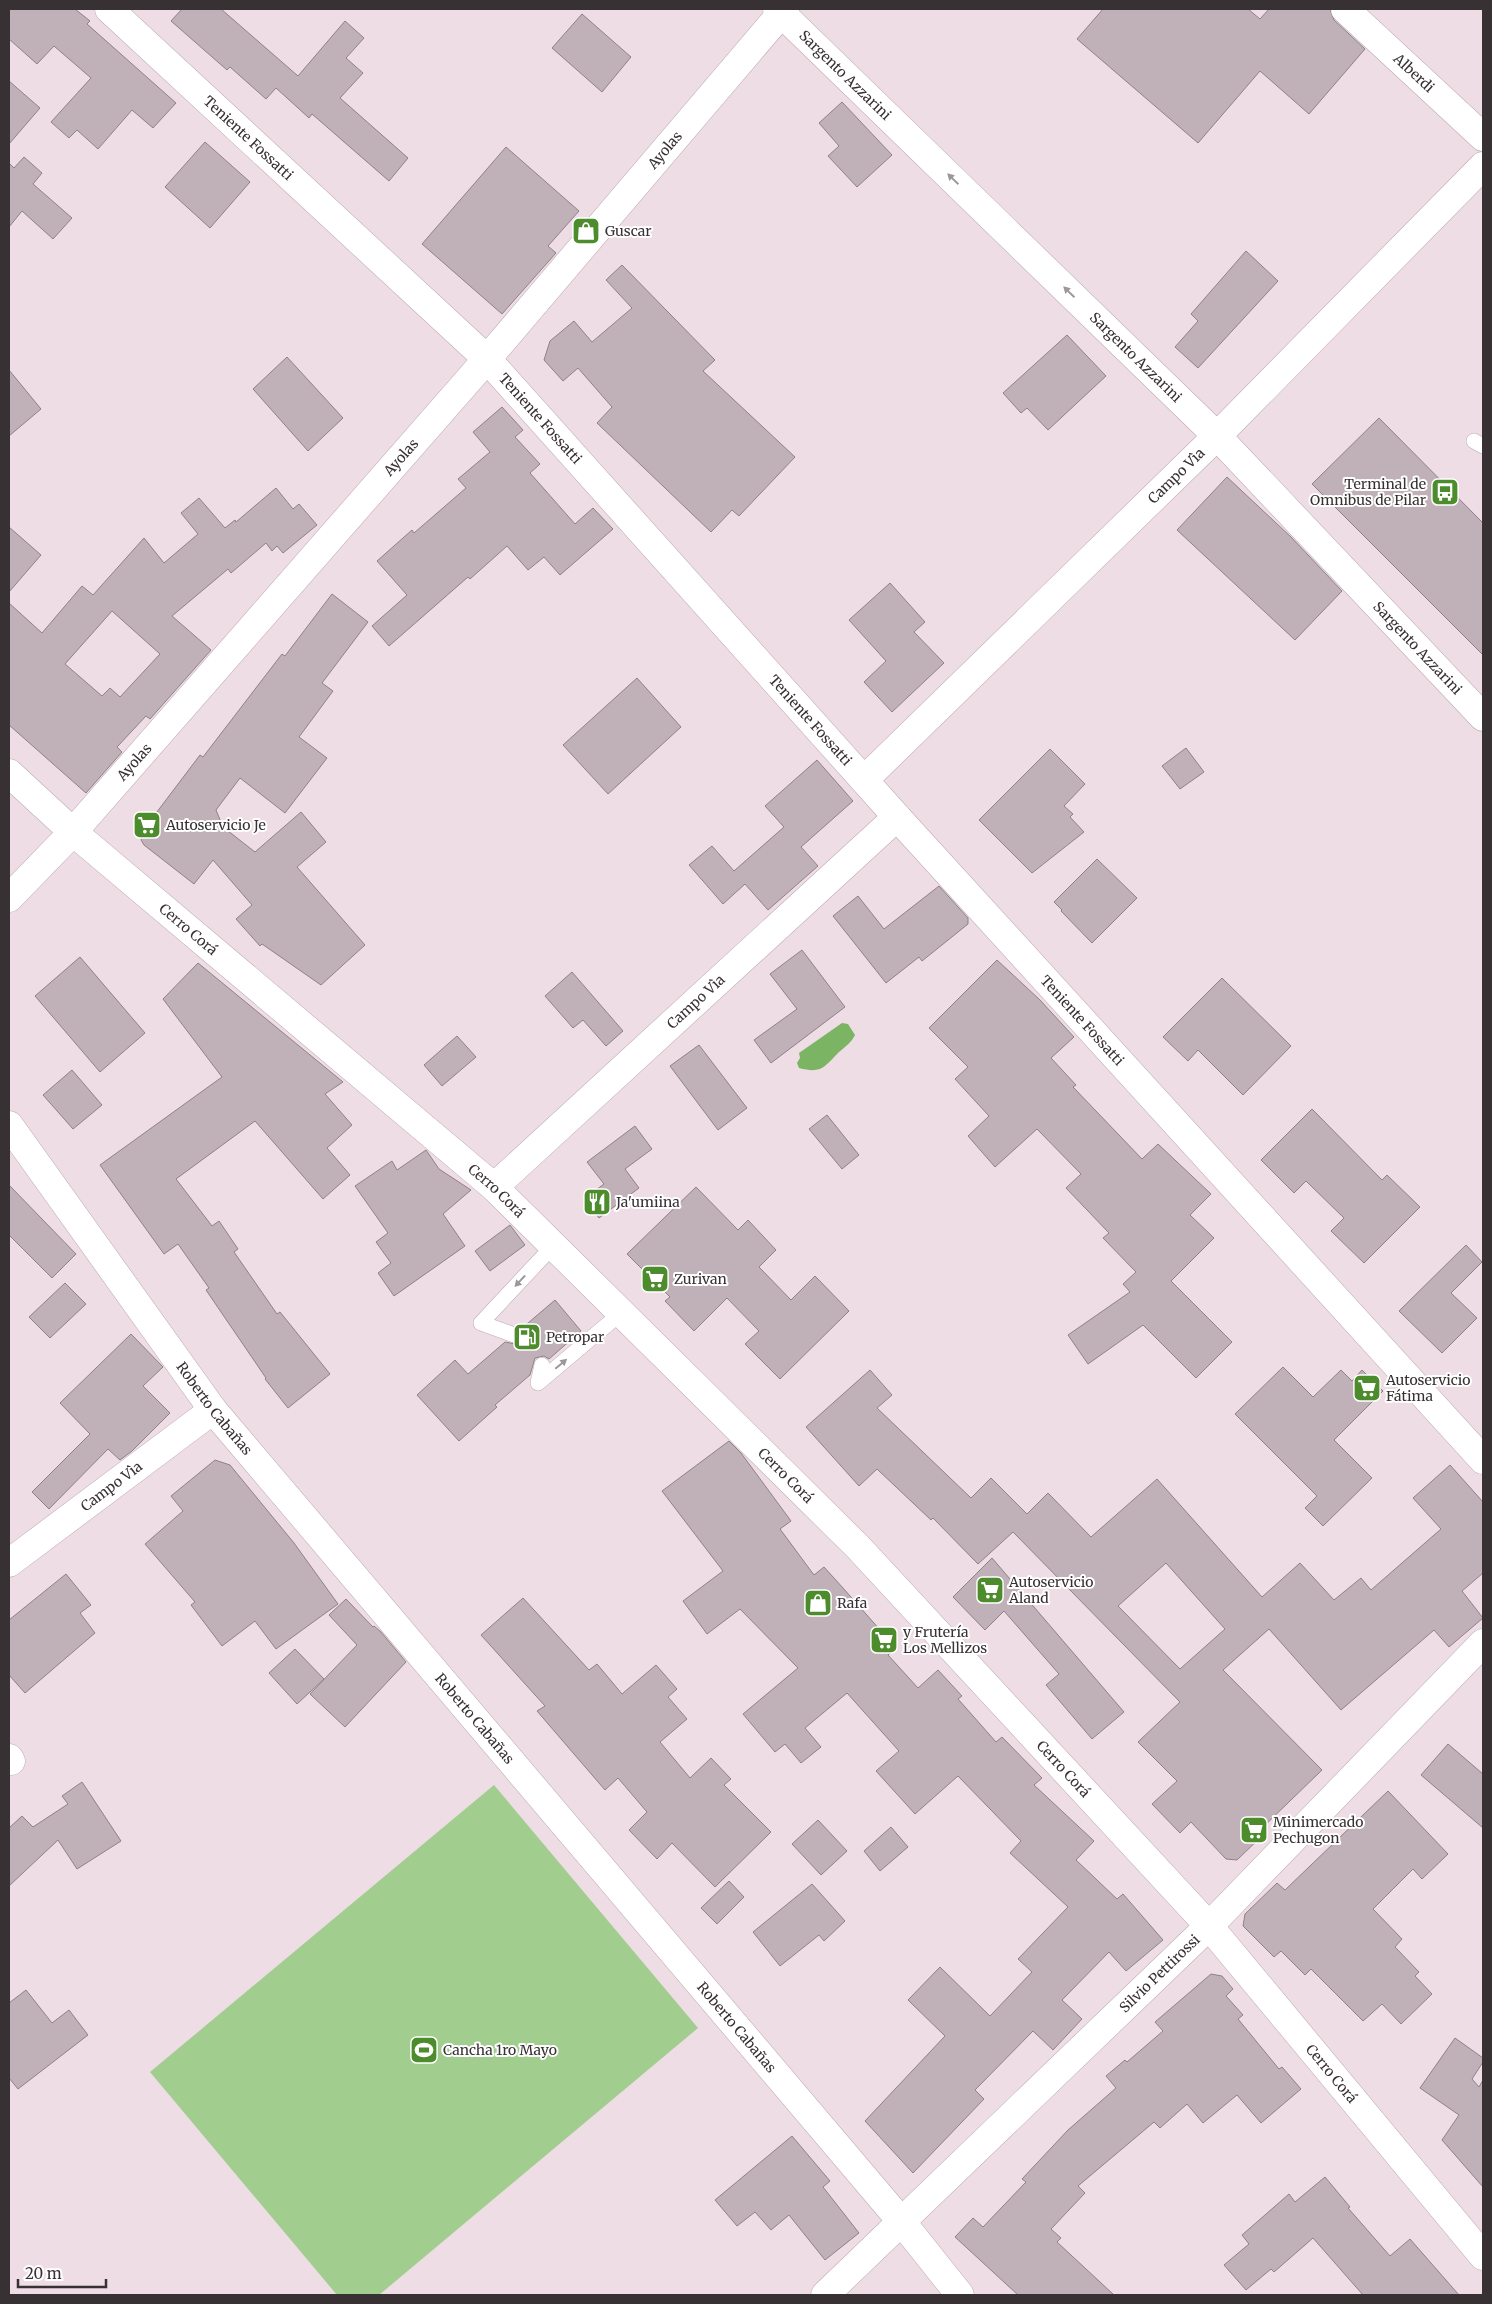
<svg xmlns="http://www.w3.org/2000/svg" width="1492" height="2304" font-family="Merriweather,serif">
  <rect width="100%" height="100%" fill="#eedde4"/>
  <polygon fill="#a1cd8f" points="494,1785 698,2028 379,2295 337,2295 150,2072"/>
  <path fill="#7bb462" d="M842,1023L848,1024L855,1035C851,1043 846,1046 839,1052C824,1067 822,1074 799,1068L797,1063L800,1058L799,1053Z"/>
  <g fill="#c0b0b7" stroke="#908087" fill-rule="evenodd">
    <polygon points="9,9 75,9 90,21 87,24 176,103 153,128 132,110 98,149 77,130 69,138 51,122 91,78 54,46 37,64 9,39"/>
    <polygon points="182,9 221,9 298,76 345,21 364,38 346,58 363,73 340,98 408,158 389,181 312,114 309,118 276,88 266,99 230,67 227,70 171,21"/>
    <polygon points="1103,9 1248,9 1260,19 1269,9 1330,9 1334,20 1365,49 1309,114 1260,71 1198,143 1077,39"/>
    <polygon points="582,14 631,57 602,92 552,48"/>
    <polygon points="9,81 40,108 9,144"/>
    <polygon points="842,102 892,155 857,187 828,156 839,146 819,123"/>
    <polygon points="205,142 250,182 210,228 165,187"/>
    <polygon points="506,147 579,211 548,246 556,253 502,314 422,244"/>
    <polygon points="24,157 42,173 33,184 72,218 53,239 22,211 9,227 9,163 14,168"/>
    <polygon points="1246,251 1278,281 1198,368 1175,347 1198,321 1191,314"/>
    <polygon points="622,265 715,360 703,371 795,457 739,516 732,510 711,532 597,423 612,407 578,368 563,381 544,360 550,341 574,321 592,342 632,308 606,280"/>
    <polygon points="1067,335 1106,376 1048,430 1027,408 1021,413 1003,393"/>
    <polygon points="287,357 343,418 308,451 253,389"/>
    <polygon points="9,370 41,409 9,436"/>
    <polygon points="502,407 523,430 515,437 540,464 530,473 575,524 593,508 613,529 560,575 544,557 528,570 507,546 470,579 468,577 389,646 372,626 407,595 377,561 412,530 414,533 466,488 458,479 490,452 473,432"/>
    <polygon points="1379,418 1483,523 1483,655 1312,484"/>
    <polygon points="1227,477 1291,537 1342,591 1295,640 1177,530"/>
    <path d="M276,488L293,509L299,504L317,525L283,553L277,546L272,551L266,543L231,573L228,569L172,616L211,650L150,719L146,716L117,747L122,752L86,793L9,725V603L42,633L82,586L93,595L144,538L164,563L198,534L181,513L199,498L225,528L235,520L236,522ZM112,611L160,654L120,697L110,688L102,696L65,664Z"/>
    <polygon points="9,527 41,555 9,592"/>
    <polygon points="890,583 925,622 914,632 944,663 892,712 864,682 886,661 849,620"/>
    <polygon points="332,594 368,622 322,683 333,691 299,737 327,758 285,813 240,778 216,810 223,827 255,852 301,812 326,842 297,867 365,945 321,985 262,944 260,946 236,919 252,905 213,860 194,884 144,845 141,840 144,829 200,755 203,757 282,654 285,656"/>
    <polygon points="637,678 681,727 608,794 563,745"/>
    <polygon points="1186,748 1204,772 1180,789 1162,766"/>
    <polygon points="1050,749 1085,784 1064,806 1073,814 1070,817 1084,832 1032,873 979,820"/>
    <polygon points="817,760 853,801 801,847 818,866 768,910 745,884 723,904 689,865 712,846 734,871 784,827 765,806"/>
    <polygon points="1097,859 1137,898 1092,943 1061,911 1062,910 1054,902"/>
    <polygon points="939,886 968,918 968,924 922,961 919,957 886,983 833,916 858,896 884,929"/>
    <polygon points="802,950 845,1007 771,1063 754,1040 797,1009 770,974"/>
    <polygon points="80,957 145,1033 100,1072 35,996"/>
    <polygon points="997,960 1040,1000 1074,1037 1051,1058 1076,1085 1073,1087 1142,1159 1158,1144 1211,1194 1190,1215 1214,1238 1171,1281 1232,1342 1196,1378 1143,1325 1088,1364 1068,1335 1130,1292 1123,1284 1136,1272 1103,1238 1109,1233 1066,1188 1081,1174 1037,1129 995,1167 968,1136 989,1116 955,1079 968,1067 929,1028"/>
    <polygon points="198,963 343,1082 325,1094 352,1125 327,1148 350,1175 323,1199 255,1121 176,1179 212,1226 219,1221 238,1249 234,1252 277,1314 280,1312 330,1374 288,1408 265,1379 266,1378 206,1290 209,1288 178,1244 164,1254 100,1165 222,1077 163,999"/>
    <polygon points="572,972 623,1031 606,1046 583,1020 573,1028 545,996"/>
    <polygon points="1222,978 1291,1046 1243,1095 1198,1050 1188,1061 1163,1037"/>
    <polygon points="457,1036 476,1057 442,1086 424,1065"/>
    <polygon points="699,1045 747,1108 718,1130 670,1066"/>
    <polygon points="72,1070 102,1105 73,1129 43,1095"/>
    <polygon points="1312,1109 1382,1180 1387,1175 1420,1207 1364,1263 1331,1231 1344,1218 1306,1181 1294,1193 1261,1160"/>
    <polygon points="827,1115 859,1155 842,1169 809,1129"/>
    <polygon points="635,1126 652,1149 625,1169 639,1188 599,1218 584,1199 604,1184 587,1162"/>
    <polygon points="426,1150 439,1169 471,1190 443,1214 465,1246 394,1296 378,1273 391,1263 376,1242 388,1233 355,1186 392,1161 397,1170"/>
    <polygon points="9,1185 76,1254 52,1278 9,1235"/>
    <polygon points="696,1187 738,1230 748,1220 776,1250 759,1267 791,1300 815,1276 849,1311 780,1379 745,1344 759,1331 727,1298 694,1331 665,1301 670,1297 627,1254"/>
    <polygon points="510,1225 525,1245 490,1271 475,1251"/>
    <polygon points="1466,1245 1482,1262 1451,1293 1477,1318 1442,1353 1399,1311"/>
    <polygon points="65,1283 86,1304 50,1338 29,1317"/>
    <polygon points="555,1300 581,1331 549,1359 544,1356 535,1358 530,1375 495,1405 497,1407 459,1441 417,1395 455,1360 468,1374 505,1342 515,1344 520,1342 523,1338 521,1329"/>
    <polygon points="131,1334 163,1367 143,1386 170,1413 132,1451 120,1460 108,1449 49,1509 32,1492 90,1434 60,1403"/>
    <polygon points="1283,1367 1313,1397 1341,1370 1352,1381 1362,1370 1383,1391 1334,1440 1372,1478 1323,1526 1305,1508 1317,1496 1235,1414"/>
    <path d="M870,1370L892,1395L877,1408L971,1498L991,1478L1027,1514L1048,1493L1091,1537L1157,1479L1262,1597L1300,1563L1334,1600L1361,1578L1371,1590L1441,1529L1413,1498L1450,1465L1483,1502V1573L1462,1591L1483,1618L1449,1647L1434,1630L1341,1710L1269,1629L1223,1670L1322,1770L1260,1830L1264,1834L1237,1860L1226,1859L1191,1822L1180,1833L1152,1804L1177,1781L1138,1742L1180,1702L1013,1532L978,1564L933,1518L931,1520L877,1469L859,1486L806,1427ZM1166,1563L1225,1629L1180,1669L1118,1606Z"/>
    <polygon points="729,1441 741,1453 791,1521 780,1529 814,1575 824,1567 843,1588 896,1648 888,1655 918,1688 938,1670 962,1696 958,1699 996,1742 1002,1737 1042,1778 1034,1785 1094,1841 1076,1860 1117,1899 1123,1894 1163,1940 1126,1971 1109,1952 1062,2000 1082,2019 1053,2050 1033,2031 975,2090 984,2099 913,2173 865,2121 945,2036 908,2000 940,1967 990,2016 1032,1972 1018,1959 1068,1907 1010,1853 1021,1841 958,1776 915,1814 876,1771 899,1751 847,1693 805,1728 821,1747 801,1763 785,1744 775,1752 743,1714 798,1668 740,1609 707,1634 683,1601 723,1571 662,1491"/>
    <polygon points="215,1460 230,1465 294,1543 338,1604 276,1649 255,1621 222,1646 191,1605 195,1602 145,1544 183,1511 171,1496"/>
    <polygon points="992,1558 1124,1712 1092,1739 1046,1685 1059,1674 1004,1611 985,1630 953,1597"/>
    <polygon points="66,1574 91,1605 80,1613 95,1633 25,1693 9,1675 9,1620"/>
    <polygon points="523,1598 589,1670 597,1664 622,1694 656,1665 677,1689 668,1697 687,1719 660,1742 690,1778 711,1758 731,1779 724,1785 771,1832 715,1887 672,1843 657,1859 629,1830 647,1812 618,1778 605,1790 537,1711 545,1706 481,1635"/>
    <polygon points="346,1599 373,1627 374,1626 381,1632 406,1662 345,1727 310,1694 357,1645 329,1615"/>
    <polygon points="295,1649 324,1679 297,1704 269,1673"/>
    <polygon points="1448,1744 1483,1774 1483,1828 1421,1775"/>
    <polygon points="82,1782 121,1841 77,1869 58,1840 9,1886 9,1828 22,1816 33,1827 68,1804 62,1796"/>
    <polygon points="1388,1791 1448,1854 1422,1879 1413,1869 1373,1909 1402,1939 1395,1947 1419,1972 1415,1976 1432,1994 1401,2024 1382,2004 1363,2021 1311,1969 1305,1975 1281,1951 1274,1957 1243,1926 1245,1914 1277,1883 1285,1890"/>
    <polygon points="818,1820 847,1851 821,1875 792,1844"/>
    <polygon points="891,1827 908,1847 880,1871 864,1851"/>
    <polygon points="729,1881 744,1897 717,1924 701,1908"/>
    <polygon points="812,1884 845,1921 824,1941 819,1935 780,1966 753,1932"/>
    <polygon points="1211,1974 1222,1976 1233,1989 1226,1996 1243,2015 1238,2019 1279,2069 1282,2067 1301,2089 1261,2123 1237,2095 1203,2123 1187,2104 1160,2128 1154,2122 1078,2186 1085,2193 1051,2229 1061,2238 1057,2242 1114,2295 1018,2295 955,2237 973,2218 983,2227 1026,2182 1022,2179 1068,2130 1116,2088 1106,2076 1125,2060 1127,2062 1163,2031 1155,2022"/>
    <polygon points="26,1990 52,2023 69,2010 88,2035 18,2089 9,2078 9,2003"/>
    <polygon points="1455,2038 1483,2058 1483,2062 1472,2079 1479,2087 1483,2080 1483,2187 1442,2140 1459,2115 1420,2088"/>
    <polygon points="792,2136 830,2181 823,2187 859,2233 825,2260 789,2215 771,2230 755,2212 737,2226 715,2200"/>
    <polygon points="1325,2177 1350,2207 1348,2208 1390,2256 1410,2239 1459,2295 1363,2295 1313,2238 1274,2272 1271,2269 1246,2290 1224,2265 1249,2244 1242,2235 1289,2194 1295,2202"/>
  </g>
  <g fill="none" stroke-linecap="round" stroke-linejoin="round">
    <defs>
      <g id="lane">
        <polyline points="1474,441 1483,446"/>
        <polyline points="514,1335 481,1323 553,1246"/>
        <polyline points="542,1365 538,1383 621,1313"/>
      </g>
      <g id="street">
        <path id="s1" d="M109,9L487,359L897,817L1483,1460"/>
        <path id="s2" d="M777,9L1217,436L1483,717"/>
        <path id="s3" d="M1345,9L1483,137"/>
        <path id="s4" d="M864,780L1217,436L1483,166"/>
        <path id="s5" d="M9,898L73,832L487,359L785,9"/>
        <path id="s6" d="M9,1125L213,1410L901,2221L960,2295"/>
        <path id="s7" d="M494,1187L897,817"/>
        <path id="s8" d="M9,1563L213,1410"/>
        <polyline points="9,1758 11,1761"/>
        <path id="s9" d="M825,2295L1209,1926L1483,1643"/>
      </g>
      <g id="secondary">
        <path id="s10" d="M9,773L73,832L494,1187L858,1547L1209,1926L1483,2256"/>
      </g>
    </defs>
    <use href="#lane" stroke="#bbaab1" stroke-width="16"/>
    <use href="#street" stroke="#bbaab1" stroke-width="29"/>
    <use href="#secondary" stroke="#bbaab1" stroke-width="29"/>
    <use href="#lane" stroke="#fff" stroke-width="15"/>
    <use href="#street" stroke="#fff" stroke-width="28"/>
    <use href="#secondary" stroke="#fff" stroke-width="28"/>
  </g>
  <defs><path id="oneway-solid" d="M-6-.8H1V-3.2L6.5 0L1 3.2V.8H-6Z" transform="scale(1.25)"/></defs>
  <g fill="#9c989a">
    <use href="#oneway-solid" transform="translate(953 179) rotate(-136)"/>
    <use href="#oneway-solid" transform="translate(1069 292) rotate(-136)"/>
    <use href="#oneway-solid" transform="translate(520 1281) rotate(133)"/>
    <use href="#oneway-solid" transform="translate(561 1364) rotate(-40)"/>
  </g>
  <defs>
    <symbol id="shop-square" viewBox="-11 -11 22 22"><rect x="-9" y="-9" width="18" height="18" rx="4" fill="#4d8c2d" stroke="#fff"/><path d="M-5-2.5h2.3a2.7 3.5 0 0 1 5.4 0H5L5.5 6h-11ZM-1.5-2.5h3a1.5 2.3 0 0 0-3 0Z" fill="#fff"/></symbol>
    <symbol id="bus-square" viewBox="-11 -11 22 22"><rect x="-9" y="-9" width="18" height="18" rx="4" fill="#4d8c2d" stroke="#fff"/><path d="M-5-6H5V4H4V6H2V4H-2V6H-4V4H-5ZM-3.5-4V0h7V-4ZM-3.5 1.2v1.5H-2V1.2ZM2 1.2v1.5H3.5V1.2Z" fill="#fff"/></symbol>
    <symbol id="supermarket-square" viewBox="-11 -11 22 22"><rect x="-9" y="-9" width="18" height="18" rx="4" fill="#4d8c2d" stroke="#fff"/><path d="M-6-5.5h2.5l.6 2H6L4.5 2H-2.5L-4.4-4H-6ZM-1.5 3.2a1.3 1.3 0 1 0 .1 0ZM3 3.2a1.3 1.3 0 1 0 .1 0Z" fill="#fff"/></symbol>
    <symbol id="restaurant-square" viewBox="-11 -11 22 22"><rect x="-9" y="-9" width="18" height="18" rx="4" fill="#4d8c2d" stroke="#fff"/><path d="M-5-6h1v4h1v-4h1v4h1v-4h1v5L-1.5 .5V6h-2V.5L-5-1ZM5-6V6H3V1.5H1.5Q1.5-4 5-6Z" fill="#fff"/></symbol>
    <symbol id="fuel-square" viewBox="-11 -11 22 22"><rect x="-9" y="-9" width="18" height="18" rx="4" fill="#4d8c2d" stroke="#fff"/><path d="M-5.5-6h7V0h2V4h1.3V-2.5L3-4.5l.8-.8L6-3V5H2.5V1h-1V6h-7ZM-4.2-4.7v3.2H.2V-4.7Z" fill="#fff"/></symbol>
    <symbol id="stadium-square" viewBox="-11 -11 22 22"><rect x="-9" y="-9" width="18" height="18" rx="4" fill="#4d8c2d" stroke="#fff"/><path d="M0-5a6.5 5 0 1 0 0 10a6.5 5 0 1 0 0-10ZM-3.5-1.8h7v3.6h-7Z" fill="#fff"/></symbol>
  </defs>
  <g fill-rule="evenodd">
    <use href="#shop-square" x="570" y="215" width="32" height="32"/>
    <use href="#bus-square" x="1429" y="476" width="32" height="32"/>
    <use href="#supermarket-square" x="131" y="809" width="32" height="32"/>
    <use href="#restaurant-square" x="581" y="1186" width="32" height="32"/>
    <use href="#supermarket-square" x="639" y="1263" width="32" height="32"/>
    <use href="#fuel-square" x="511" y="1321" width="32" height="32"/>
    <use href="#supermarket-square" x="1351" y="1372" width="32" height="32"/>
    <use href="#supermarket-square" x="974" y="1574" width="32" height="32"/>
    <use href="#shop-square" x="802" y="1587" width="32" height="32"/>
    <use href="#supermarket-square" x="868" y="1624" width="32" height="32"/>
    <use href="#supermarket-square" x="1238" y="1814" width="32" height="32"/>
    <use href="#stadium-square" x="408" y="2034" width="32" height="32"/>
  </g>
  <g text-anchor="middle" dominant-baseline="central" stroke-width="4" stroke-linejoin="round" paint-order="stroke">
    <g font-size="14" fill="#383134" stroke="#fff">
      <text stroke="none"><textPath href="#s3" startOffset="94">Alberdi</textPath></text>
      <text stroke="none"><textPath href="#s2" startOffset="95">Sargento Azzarini</textPath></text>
      <text stroke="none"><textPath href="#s1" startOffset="190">Teniente Fossatti</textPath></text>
      <text stroke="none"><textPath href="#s5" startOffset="995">Ayolas</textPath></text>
      <text stroke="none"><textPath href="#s2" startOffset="500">Sargento Azzarini</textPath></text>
      <text stroke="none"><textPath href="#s1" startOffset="595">Teniente Fossatti</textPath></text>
      <text stroke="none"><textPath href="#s5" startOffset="590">Ayolas</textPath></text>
      <text stroke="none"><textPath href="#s4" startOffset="436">Campo Vìa</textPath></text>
      <text stroke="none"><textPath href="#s2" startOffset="905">Sargento Azzarini</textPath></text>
      <text stroke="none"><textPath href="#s1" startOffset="1000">Teniente Fossatti</textPath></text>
      <text stroke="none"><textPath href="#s5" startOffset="185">Ayolas</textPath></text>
      <text stroke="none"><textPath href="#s10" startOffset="238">Cerro Corá</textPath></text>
      <text stroke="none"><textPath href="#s7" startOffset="274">Campo Vìa</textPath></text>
      <text stroke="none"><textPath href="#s1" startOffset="1405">Teniente Fossatti</textPath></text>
      <text stroke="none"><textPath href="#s10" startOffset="642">Cerro Corá</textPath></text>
      <text stroke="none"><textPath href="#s6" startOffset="350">Roberto Cabañas</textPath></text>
      <text stroke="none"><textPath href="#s10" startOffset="1048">Cerro Corá</textPath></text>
      <text stroke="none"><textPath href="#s8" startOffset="128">Campo Vìa</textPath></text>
      <text stroke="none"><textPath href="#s6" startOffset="755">Roberto Cabañas</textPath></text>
      <text stroke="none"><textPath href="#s10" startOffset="1452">Cerro Corá</textPath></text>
      <text stroke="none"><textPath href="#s9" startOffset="464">Silvio Pettirossi</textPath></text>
      <text stroke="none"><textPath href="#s6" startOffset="1160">Roberto Cabañas</textPath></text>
      <text stroke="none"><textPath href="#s10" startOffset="1858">Cerro Corá</textPath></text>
    </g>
    <g font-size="14" fill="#383134" stroke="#fff" text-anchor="start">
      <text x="605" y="231">Guscar</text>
      <text x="1426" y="484" text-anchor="end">Terminal de<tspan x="1426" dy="16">Omnibus de Pilar</tspan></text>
      <text x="166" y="825">Autoservicio Je</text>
      <text x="616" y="1202">Ja'umiina</text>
      <text x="674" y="1279">Zurivan</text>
      <text x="546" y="1337">Petropar</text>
      <text x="1386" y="1380">Autoservicio<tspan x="1386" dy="16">Fátima</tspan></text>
      <text x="1009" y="1582">Autoservicio<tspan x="1009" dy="16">Aland</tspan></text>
      <text x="837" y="1603">Rafa</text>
      <text x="903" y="1632">y Frutería<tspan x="903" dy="16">Los Mellizos</tspan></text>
      <text x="1273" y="1822">Minimercado<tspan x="1273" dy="16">Pechugon</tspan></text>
      <text x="443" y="2050">Cancha 1ro Mayo</text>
    </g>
  </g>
  <rect width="1492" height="2304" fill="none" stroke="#383134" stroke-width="20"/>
  <path d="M18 2279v8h88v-8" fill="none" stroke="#383134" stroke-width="2.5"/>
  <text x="25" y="2279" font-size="15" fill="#383134" stroke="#ffffff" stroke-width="4" paint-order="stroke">20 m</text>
</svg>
